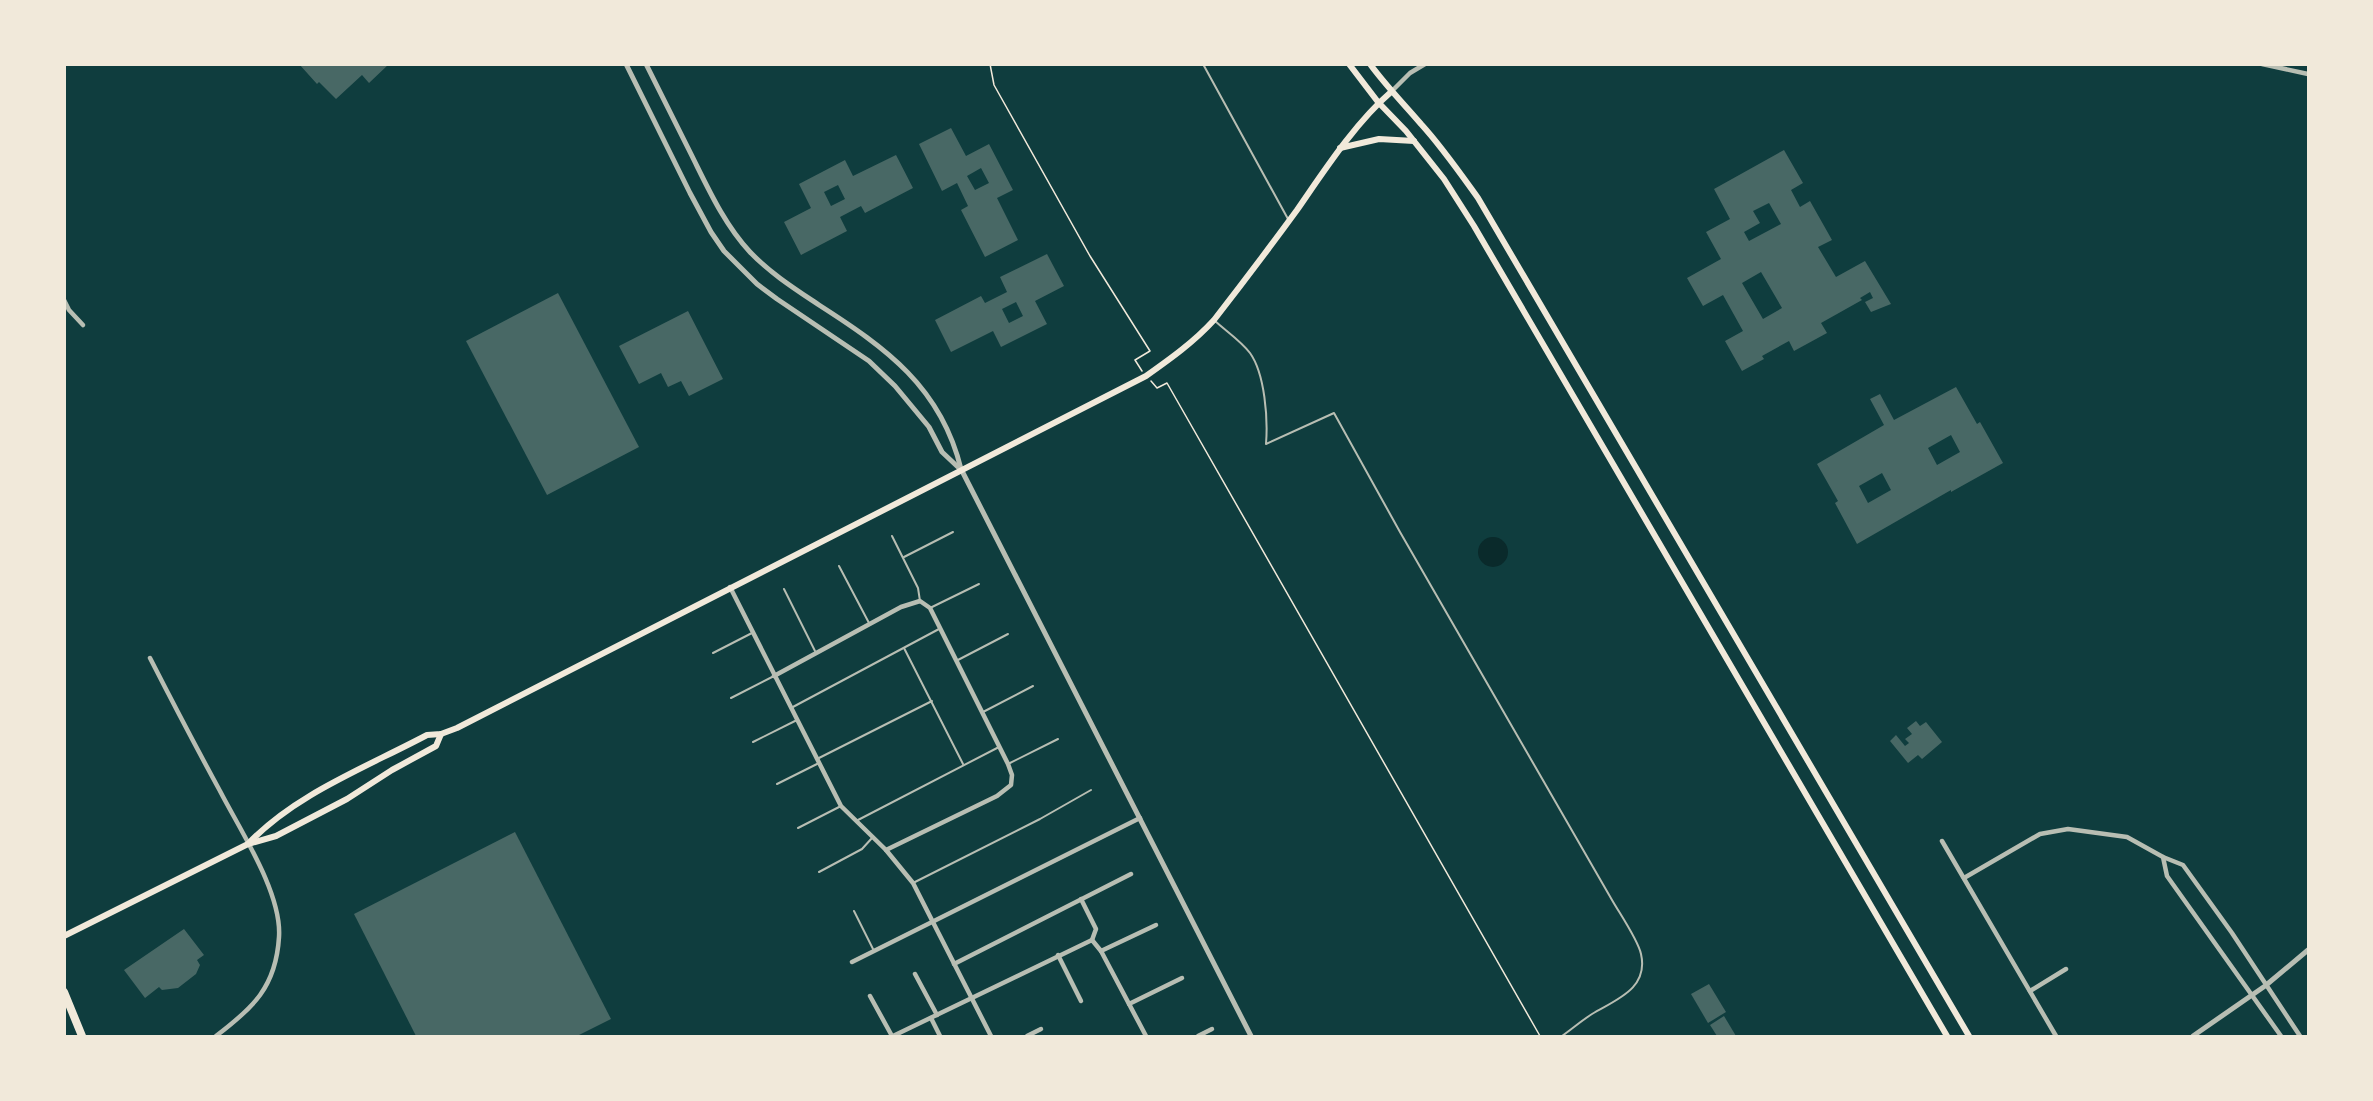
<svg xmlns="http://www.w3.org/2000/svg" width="2373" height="1101" font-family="Roboto,sans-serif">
  <rect width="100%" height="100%" fill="#0f3d3e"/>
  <circle fill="#0a2a2b" cx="1493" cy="552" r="15"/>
  <g fill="#486865" fill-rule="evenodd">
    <polygon points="299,64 389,64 369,83 362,75 336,99 319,82 317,84"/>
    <path d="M951,128L966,156L989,144L1013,190L997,198L1018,240L985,257L961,210L968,206L957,183L942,191L919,144ZM981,168L989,183L975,190L967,176Z"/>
    <path d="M1784,150L1803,183L1791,190L1800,207L1810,201L1832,240L1818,247L1836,277L1865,261L1891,304L1871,312L1865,302L1873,298L1870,292L1860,298L1862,300L1821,323L1827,333L1794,351L1789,341L1762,356L1764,359L1742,371L1725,341L1743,331L1723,295L1703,306L1687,278L1721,259L1706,232L1730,219L1714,189ZM1769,203L1781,224L1749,241L1744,232L1760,223L1753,211ZM1761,272L1782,308L1763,319L1742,283Z"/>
    <path d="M896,155L913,188L865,213L861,206L840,217L847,231L801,255L784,222L811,208L799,184L845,160L853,176ZM838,185L845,199L831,206L824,192Z"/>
    <path d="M1047,254L1064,286L1035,301L1047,324L1001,347L993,331L951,352L935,320L981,296L985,303L1007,292L1000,277ZM1016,302L1023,316L1009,323L1002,309Z"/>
    <polygon points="558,293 639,447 547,495 466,341"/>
    <polygon points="688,311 723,379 689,396 681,381 668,387 661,373 639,384 619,346"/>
    <path d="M1956,387L1977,424L1980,422L2003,463L1951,492V490L1857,544L1835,503L1838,501L1817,464L1884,425L1870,399L1880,394L1894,420ZM1951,435L1960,452L1937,465L1928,448ZM1882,473L1891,490L1868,503L1859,486Z"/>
    <polygon points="1916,721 1920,726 1926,722 1942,742 1922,759 1918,755 1908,763 1890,741 1896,735 1905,746 1909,743 1905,739 1912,734 1907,728"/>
    <polygon points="515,832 611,1019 577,1036 416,1036 354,914"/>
    <polygon points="184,929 204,955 197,960 200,965 196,974 178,988 162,990 159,987 145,998 124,970"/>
    <polygon points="1709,984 1726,1012 1708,1023 1691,994"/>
    <polygon points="1724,1016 1736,1036 1717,1036 1710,1025"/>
  </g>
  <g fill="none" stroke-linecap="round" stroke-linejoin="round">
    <g stroke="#f1e9da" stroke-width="1.5">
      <polyline points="990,64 994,85 1090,256 1150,351 1135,360 1142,371"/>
      <polyline points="1151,381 1157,388 1167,383 1540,1036"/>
    </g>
    <g stroke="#b8beb3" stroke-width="2">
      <polyline points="1203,64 1288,219"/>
      <path d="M1215,321C1226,331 1241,341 1250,353C1265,374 1268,419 1266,444L1334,413L1400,532L1612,900C1620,914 1638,940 1641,954C1649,989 1615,1000 1592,1014C1581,1021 1572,1029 1562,1036"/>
      <polyline points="892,536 918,588 920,601"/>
      <polyline points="904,557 953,532"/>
      <polyline points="839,566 869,623"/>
      <polyline points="784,589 815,651"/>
      <polyline points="930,608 979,584"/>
      <polyline points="904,648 963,764"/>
      <polyline points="713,653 752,633"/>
      <polyline points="956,661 1008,634"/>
      <polyline points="731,698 774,676"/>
      <polyline points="791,708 939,629"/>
      <polyline points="983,712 1033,686"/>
      <polyline points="753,742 797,720"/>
      <polyline points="817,759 932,701"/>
      <polyline points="1008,764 1058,739"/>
      <polyline points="777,784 819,763"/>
      <polyline points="858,820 999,747"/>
      <polyline points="798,828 841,806"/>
      <polyline points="819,872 862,849 872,838"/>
      <polyline points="913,883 1040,819 1091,790"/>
      <polyline points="854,911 874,951"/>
    </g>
    <g stroke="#b8beb3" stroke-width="4.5">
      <polyline points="2262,64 2308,74"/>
      <polyline points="1391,92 1410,73 1425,64"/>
      <polyline points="64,300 69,310 83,325"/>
      <polyline points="730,587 841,806 886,850 913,883 991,1036"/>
      <path d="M150,658C173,703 196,747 220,791C240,830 282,893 279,937C276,987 253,1008 216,1036"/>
      <polyline points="774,676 901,607 920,601 930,608 1008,764 1012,775 1011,785 997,796 886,850"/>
      <polyline points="1942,841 2056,1036"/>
      <polyline points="2163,857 2167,876 2281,1036"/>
      <polyline points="1964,878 2040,834 2068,829 2127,837 2163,857 2183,865 2232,933 2300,1036"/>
      <polyline points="1081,899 1096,929 1092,940"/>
      <polyline points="1101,951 1156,925"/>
      <polyline points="1058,955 1081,1001"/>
      <polyline points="852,962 1140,818"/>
      <polyline points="954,964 1131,874"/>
      <polyline points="915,974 937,1015"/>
      <polyline points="2030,991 2066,969"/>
      <polyline points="870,996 892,1036"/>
      <polyline points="1129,1004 1182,978"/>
      <polyline points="931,1018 940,1036"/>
      <polyline points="893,1036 1092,940 1101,951 1146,1036"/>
      <polyline points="1027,1036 1041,1029"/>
      <polyline points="1198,1036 1212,1029"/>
    </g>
    <g stroke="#b8beb3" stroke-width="5">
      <polyline points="626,64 690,193 711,232 724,251 757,284 777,299 869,361 895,386 929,427 942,452 959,468"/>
      <path d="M646,64C661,94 676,124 691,154C708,188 724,224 750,252C770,273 795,289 819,305C886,348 941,387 961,469L1251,1036"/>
      <polyline points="2193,1036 2265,986 2308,950"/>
    </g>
    <g stroke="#f1e9da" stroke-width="6">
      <polyline points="1349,64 1378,102 1406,131 1444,179 1474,226 1947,1036"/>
      <path d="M1370,64C1386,86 1404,104 1421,124C1442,147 1460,173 1478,198L1969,1036"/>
      <polyline points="1340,148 1379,139 1414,141"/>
      <path d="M248,844C295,794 367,767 427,735L441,734L457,728L1146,376C1170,359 1194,342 1214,320C1242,284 1270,247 1297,210C1324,171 1355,123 1391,92"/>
      <polyline points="64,936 248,844 276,836 347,799 392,770 436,746 441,734"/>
    </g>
    <polyline stroke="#f1e9da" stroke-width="8" points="64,992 82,1036"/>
  </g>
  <rect width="2373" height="1101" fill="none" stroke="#f1e9da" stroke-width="132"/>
</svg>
